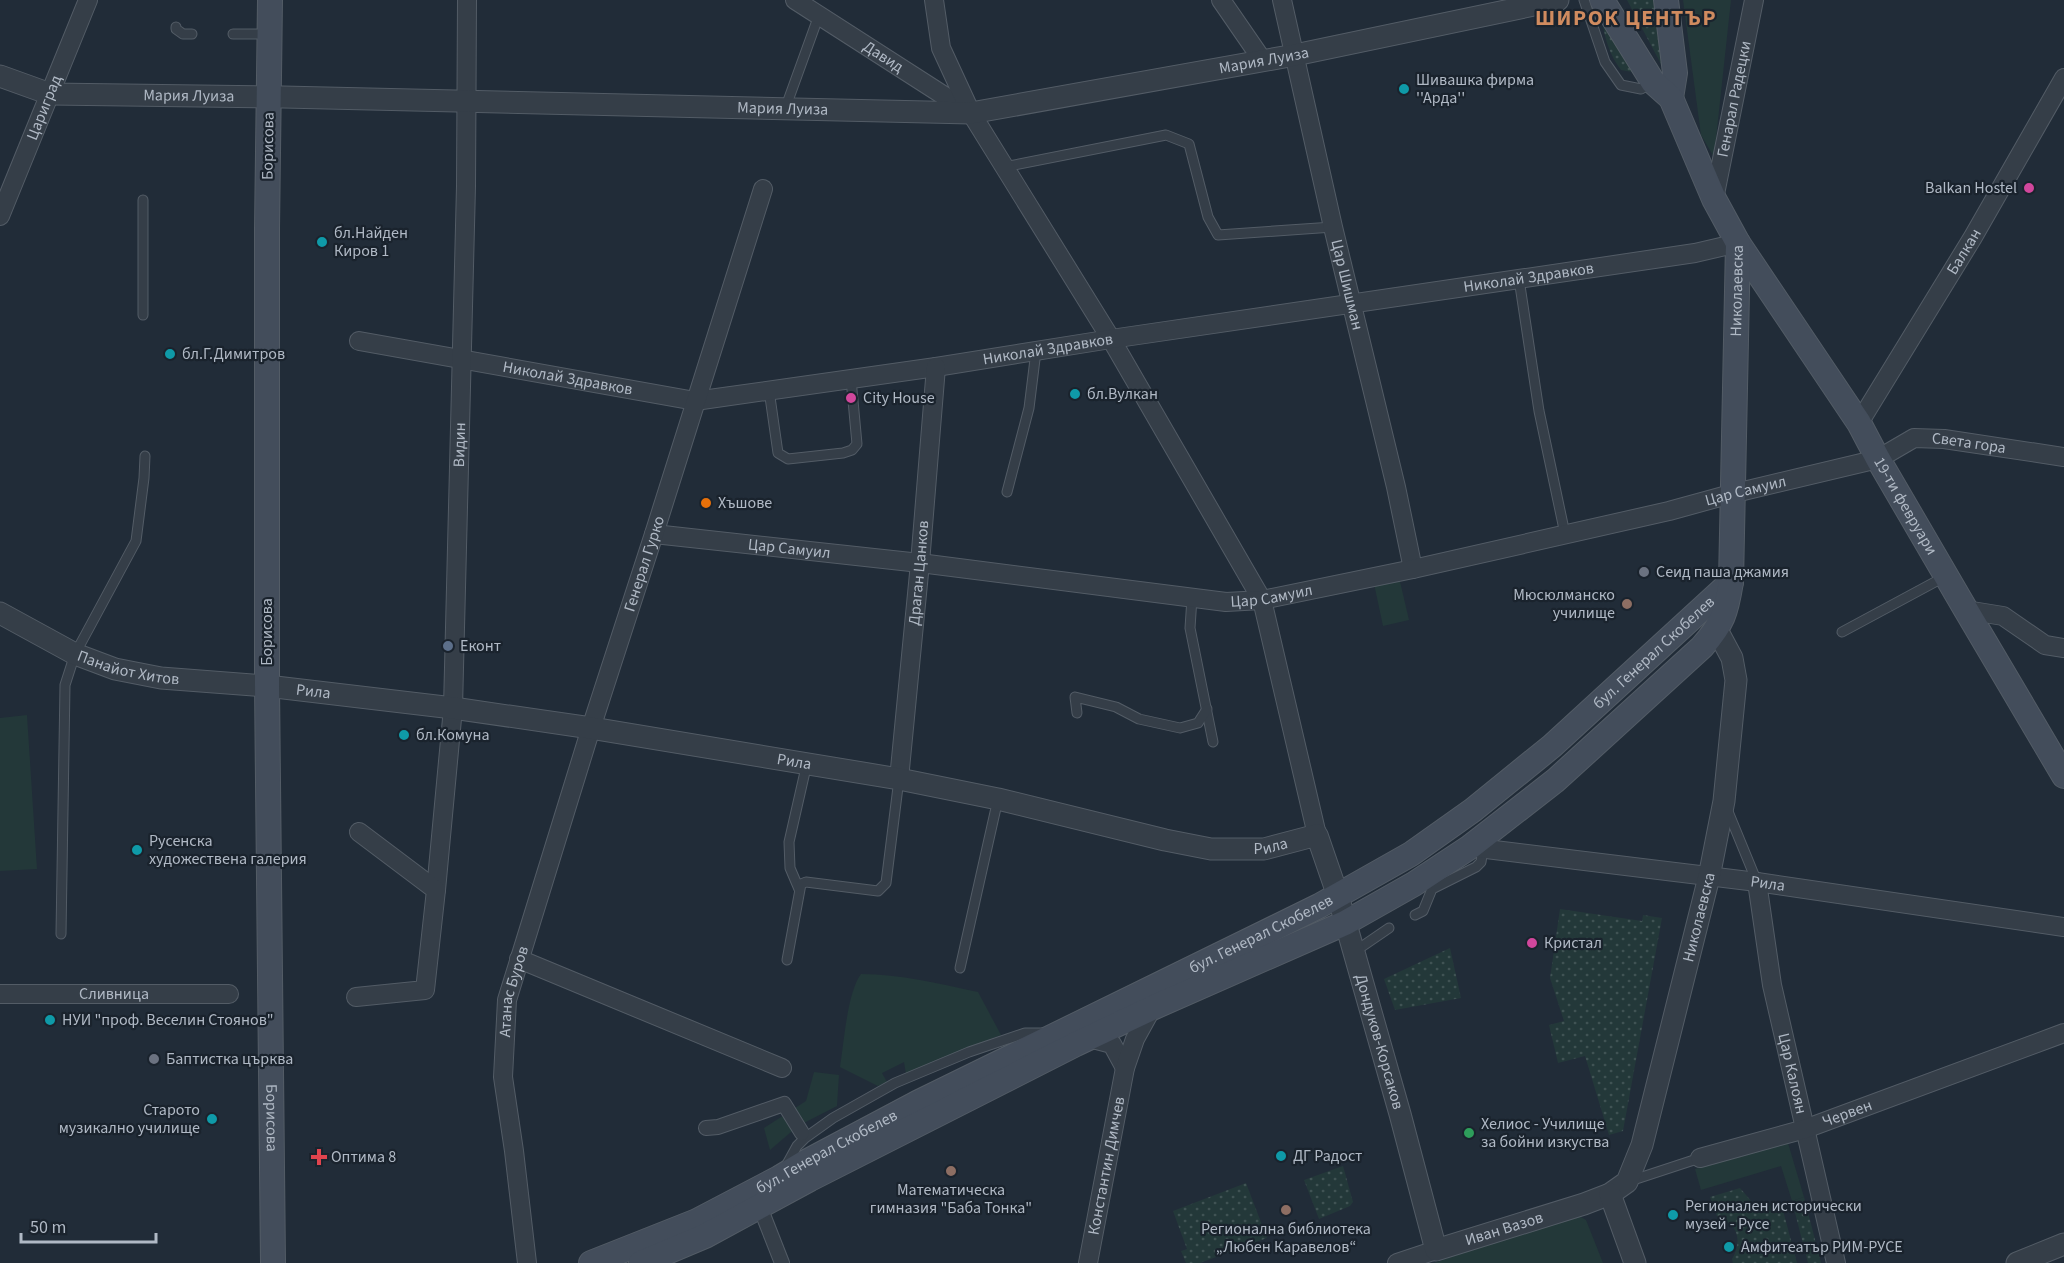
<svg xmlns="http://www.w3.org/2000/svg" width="2064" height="1263" font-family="'Source Sans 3',sans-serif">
  <defs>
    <pattern id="grass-dots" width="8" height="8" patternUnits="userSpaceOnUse" patternTransform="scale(1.5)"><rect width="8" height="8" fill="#233839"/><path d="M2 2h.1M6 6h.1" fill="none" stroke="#405354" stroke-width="1.8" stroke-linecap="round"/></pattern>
  </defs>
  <rect width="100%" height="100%" fill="#212c38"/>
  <g fill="url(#grass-dots)">
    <path d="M1600,0L1638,73L1621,70C1605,49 1602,25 1600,0Z"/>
    <polygon points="1627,0 1663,0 1668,60 1661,64"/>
    <polygon points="1560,909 1642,921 1643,915 1662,918 1623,1131 1609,1135 1585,1056 1558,1063 1549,1025 1564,1021 1550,978"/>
    <polygon points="1450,948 1461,998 1395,1010 1384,979"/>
    <polygon points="1343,1166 1353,1202 1350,1206 1319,1219 1304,1180"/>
    <polygon points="1246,1183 1267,1238 1200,1263 1186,1263 1181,1251 1187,1249 1173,1211"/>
    <path d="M1740,1188L1758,1209L1781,1203L1797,1263H1733L1732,1259C1742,1243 1739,1222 1718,1219L1710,1197Z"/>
    <polygon points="1804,1197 1821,1263 1808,1263 1792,1201"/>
  </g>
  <g fill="#233839">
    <polygon points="1683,0 1731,0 1714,157 1701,135"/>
    <polygon points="1398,573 1409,620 1383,626 1373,579"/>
    <polygon points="27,715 37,869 0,871 0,718"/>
    <path d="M861,974C900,974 940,984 978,992L1001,1035L906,1074L904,1062L882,1073L887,1082L878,1086L840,1067C844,1043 847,993 861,974Z"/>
    <polygon points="814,1072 839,1075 837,1106 798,1126 770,1150 764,1128 806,1101"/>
    <polygon points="1788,1143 1804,1197 1792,1201 1781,1166 1701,1190 1695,1169"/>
    <polygon points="1571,1216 1579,1216 1586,1220 1603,1263 1434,1263"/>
  </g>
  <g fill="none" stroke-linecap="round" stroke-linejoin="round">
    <defs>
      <g id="service">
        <polyline points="1584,0 1605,62 1621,85 1641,89 1653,82"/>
        <polyline points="176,27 176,29 183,34 192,34"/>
        <polyline points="233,34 269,34"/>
        <polyline points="785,109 819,15"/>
        <polyline points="1004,167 1166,135 1189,144 1208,217 1218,235 1333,227"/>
        <polyline points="143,200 143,315"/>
        <polyline points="1519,279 1539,411 1565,534"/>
        <polyline points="769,390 778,453 788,459 843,453 852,450 857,444 851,379"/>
        <polyline points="1007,492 1029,408 1036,351"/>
        <polyline points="1192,598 1190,628 1213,742"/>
        <polyline points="1842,632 1946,576"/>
        <polyline points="1077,713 1075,697 1116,707 1139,719 1180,728 1198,723 1207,709"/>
        <polyline points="1727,809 1757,882"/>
        <polyline points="799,889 790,868 789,842 807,763"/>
        <polyline points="1415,915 1423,911 1432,889 1476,867 1481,862 1483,848"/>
        <polyline points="61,934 65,685 75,654 136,541 144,478 145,456"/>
        <polyline points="1354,952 1389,928"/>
        <polyline points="787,960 801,884 806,882 878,891 886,883 899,779"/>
        <polyline points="960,968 998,799"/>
        <polyline points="786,1166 797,1146 805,1138 833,1118 895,1083 969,1052 1025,1033 1044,1033"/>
        <polyline points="1630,1181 1700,1158"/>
      </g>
      <g id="pedestrian">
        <polyline points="706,1128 718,1127 784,1104 802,1133"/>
        <polyline points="760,1207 782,1263"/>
      </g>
      <g id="minor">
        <path id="s1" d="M795,0L971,113"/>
        <polyline points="934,0 941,48 971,113 1111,339 1262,600 1317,835"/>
        <polyline points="1221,0 1263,61"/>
        <path id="s2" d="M1282,0L1333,227L1396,487L1413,569"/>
        <path id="s3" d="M1714,199L1754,0"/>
        <path id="s4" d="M0,216L88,0"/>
        <path id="s5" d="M359,341L695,401L936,367L1111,339L1519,279L1695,253L1738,243"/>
        <path id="s6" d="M1859,423L1973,237L2064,78"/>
        <path id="s7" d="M654,534L920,563L1226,602L1262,600L1413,569L1669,511L1731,494L1878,459L1914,438L1944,439L2064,457"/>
        <polyline points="1966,610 2003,616 2045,645 2064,648"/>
        <path id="s8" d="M899,779L920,563L936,367"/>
        <path id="s9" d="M1470,847L1757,882L2064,927"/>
        <path id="s10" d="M1757,882L1772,985L1836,1263"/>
        <path id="s11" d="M436,890L453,708L466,186L467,0"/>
        <polyline points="519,959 782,1068"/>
        <path id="s12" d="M0,994H229"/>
        <polyline points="356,997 425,990 436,890 359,832"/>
        <polyline points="1089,1038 1112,1044 1125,1068"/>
        <path id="s13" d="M1700,1158L1805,1129L2064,1033"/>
        <path id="s14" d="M527,1263L514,1151L503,1077L507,1000L591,728L654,534L763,189"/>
        <path id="s15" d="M1088,1263L1125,1068L1135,1039L1152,1008"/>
        <polyline points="1397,1263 1436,1250"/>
      </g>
      <g id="tertiary">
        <path id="s16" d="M0,76L50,94L283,97L971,113L1295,55L1558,0"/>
        <path id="s17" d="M0,613L75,654L115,669L161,678L267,686L453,708L591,728L899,779L998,799L1165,840L1211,849H1264L1317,835L1338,896L1400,1114L1436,1250L1584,1204L1610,1194L1627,1182L1642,1145L1709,877L1724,801L1736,680L1732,658L1717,630"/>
        <polyline points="1610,1194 1635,1263"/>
        <polyline points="2017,1263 2064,1244"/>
      </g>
      <g id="secondary">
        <path id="s18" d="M270,0L267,228V686L273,1263"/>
        <polyline points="1666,0 1675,73 1671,98"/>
        <path id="s19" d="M1738,243L1859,423L1878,459L1966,610L2064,776"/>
        <path id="s20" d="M591,1263L697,1221L779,1178L804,1163L917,1103L1319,906L1411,854L1473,810L1552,746L1731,582"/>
        <path id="s21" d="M641,1263L705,1236L810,1179L1076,1044L1152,1008L1345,923L1414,884L1470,847L1556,780L1702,647C1723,623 1726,613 1731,582L1738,243L1714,199L1671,98L1653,82L1602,0"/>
      </g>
    </defs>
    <use href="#service" stroke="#535c66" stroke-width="11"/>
    <use href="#pedestrian" stroke="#535c66" stroke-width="16"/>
    <use href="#minor" stroke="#535c66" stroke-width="20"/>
    <use href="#tertiary" stroke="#535c66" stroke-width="23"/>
    <use href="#secondary" stroke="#535c66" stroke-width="26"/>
    <use href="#service" stroke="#353e48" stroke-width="9"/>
    <use href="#pedestrian" stroke="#353e48" stroke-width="14"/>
    <use href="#minor" stroke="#353e48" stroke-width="18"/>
    <use href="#tertiary" stroke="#353e48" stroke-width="21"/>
    <use href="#secondary" stroke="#434d5b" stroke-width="24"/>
  </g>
  <g fill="#0f9aa8" stroke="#1a232d" stroke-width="2">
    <circle cx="1404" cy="89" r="6"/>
    <circle cx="322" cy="242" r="6"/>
    <circle cx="170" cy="354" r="6"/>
    <circle cx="1075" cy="394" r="6"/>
    <circle cx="404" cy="735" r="6"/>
    <circle cx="137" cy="850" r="6"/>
    <circle cx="50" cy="1020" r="6"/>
    <circle cx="212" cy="1119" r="6"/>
    <circle cx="1281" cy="1156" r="6"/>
    <circle cx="1673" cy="1215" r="6"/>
    <circle cx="1729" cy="1247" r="6"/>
  </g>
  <g fill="#d1479c" stroke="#1a232d" stroke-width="2">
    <circle cx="2029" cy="188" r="6"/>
    <circle cx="851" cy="398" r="6"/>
    <circle cx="1532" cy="943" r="6"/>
  </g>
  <circle fill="#e8710a" stroke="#1a232d" stroke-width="2" cx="706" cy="503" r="6"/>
  <g fill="#6b7280" stroke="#1a232d" stroke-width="2">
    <circle cx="1644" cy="572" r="6"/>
    <circle cx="154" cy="1059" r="6"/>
  </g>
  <g fill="#8d6e63" stroke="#1a232d" stroke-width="2">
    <circle cx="1627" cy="604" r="6"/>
    <circle cx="951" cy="1171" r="6"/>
    <circle cx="1286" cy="1210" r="6"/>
  </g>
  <circle fill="#5c6f8a" stroke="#1a232d" stroke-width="2" cx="448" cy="646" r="6"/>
  <circle fill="#2e9e5b" stroke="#1a232d" stroke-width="2" cx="1469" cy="1133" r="6"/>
  <path fill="#e0444e" stroke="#1a232d" stroke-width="2" d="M316 1148h6v6h6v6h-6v6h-6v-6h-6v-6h6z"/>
  <g text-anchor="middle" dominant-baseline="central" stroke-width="4.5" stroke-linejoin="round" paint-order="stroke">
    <g font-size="16" fill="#b0b9c5" stroke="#1a232d">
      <text stroke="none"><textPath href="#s1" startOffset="105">Давид</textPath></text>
      <text stroke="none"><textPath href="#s16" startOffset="1272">Мария Луиза</textPath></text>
      <text stroke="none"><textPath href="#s16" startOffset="192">Мария Луиза</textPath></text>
      <text stroke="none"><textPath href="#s3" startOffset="102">Генарал Радецки</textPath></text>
      <text stroke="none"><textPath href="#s4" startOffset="117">Цариград</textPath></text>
      <text stroke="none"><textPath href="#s16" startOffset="786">Мария Луиза</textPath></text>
      <text transform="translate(268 146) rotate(-89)">Борисова</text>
      <text stroke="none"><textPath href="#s6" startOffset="201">Балкан</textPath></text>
      <text stroke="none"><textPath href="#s5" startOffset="1184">Николай Здравков</textPath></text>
      <text stroke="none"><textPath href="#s2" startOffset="292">Цар Шишман</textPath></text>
      <text stroke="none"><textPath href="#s21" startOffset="1599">Николаевска</textPath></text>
      <text stroke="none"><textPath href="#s5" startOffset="698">Николай Здравков</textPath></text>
      <text stroke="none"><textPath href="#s5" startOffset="212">Николай Здравков</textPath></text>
      <text stroke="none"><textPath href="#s7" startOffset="1341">Света гора</textPath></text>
      <text stroke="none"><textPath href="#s11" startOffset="446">Видин</textPath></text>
      <text stroke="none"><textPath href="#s7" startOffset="1108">Цар Самуил</textPath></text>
      <text stroke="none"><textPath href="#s19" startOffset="312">19-ти февруари</textPath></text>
      <text stroke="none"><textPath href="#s7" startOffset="136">Цар Самуил</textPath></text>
      <text stroke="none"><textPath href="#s14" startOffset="722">Генерал Гурко</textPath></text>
      <text stroke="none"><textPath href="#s8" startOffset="207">Драган Цанков</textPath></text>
      <text stroke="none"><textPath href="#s7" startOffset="622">Цар Самуил</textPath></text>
      <text transform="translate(267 632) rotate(-90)">Борисова</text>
      <text stroke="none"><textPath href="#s20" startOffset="1233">бул. Генерал Скобелев</textPath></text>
      <text stroke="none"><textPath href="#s17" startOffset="141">Панайот Хитов</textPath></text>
      <text stroke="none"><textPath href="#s17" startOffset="328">Рила</textPath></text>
      <text stroke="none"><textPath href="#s17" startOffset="814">Рила</textPath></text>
      <text stroke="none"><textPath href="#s17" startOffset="1300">Рила</textPath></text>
      <text stroke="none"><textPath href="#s9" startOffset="300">Рила</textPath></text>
      <text stroke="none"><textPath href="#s17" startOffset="2258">Николаевска</textPath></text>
      <text stroke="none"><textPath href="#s20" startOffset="747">бул. Генерал Скобелев</textPath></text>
      <text stroke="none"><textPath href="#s14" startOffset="274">Атанас Буров</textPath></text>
      <text stroke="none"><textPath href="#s12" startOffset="114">Сливница</textPath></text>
      <text stroke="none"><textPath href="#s17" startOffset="1564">Дондуков-Корсаков</textPath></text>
      <text stroke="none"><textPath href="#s10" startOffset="195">Цар Калоян</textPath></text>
      <text stroke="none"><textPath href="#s13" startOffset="154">Червен</textPath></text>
      <text stroke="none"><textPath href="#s18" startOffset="1118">Борисова</textPath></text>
      <text stroke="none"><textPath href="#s20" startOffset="261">бул. Генерал Скобелев</textPath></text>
      <text stroke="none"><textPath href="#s15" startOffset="99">Константин Димчев</textPath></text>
      <text stroke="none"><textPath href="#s17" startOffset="1851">Иван Вазов</textPath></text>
    </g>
    <g font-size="16" fill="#b0b9c5" stroke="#1a232d" text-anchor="start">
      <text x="1416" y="80">Шивашка фирма<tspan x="1416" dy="18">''Арда''</tspan></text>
      <text x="2017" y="188" text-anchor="end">Balkan Hostel</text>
      <text x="334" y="233">бл.Найден<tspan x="334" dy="18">Киров 1</tspan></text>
      <text x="182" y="354">бл.Г.Димитров</text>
      <text x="1087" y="394">бл.Вулкан</text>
      <text x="863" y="398">City House</text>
      <text x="718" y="503">Хъшове</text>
      <text x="1656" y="572">Сеид паша джамия</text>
      <text x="1615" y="595" text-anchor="end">Мюсюлманско<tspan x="1615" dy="18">училище</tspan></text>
      <text x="460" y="646">Еконт</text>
      <text x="416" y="735">бл.Комуна</text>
      <text x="149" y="841">Русенска<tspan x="149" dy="18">художествена галерия</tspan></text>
      <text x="1544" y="943">Кристал</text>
      <text x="62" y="1020">НУИ "проф. Веселин Стоянов"</text>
      <text x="166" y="1059">Баптистка църква</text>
      <text x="200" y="1110" text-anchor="end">Старото<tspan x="200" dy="18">музикално училище</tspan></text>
      <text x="1481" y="1124">Хелиос - Училище<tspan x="1481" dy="18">за бойни изкуства</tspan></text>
      <text x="1293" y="1156">ДГ Радост</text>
      <text x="331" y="1157">Оптима 8</text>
      <text x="951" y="1190" text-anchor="middle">Математическа<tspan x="951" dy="18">гимназия "Баба Тонка"</tspan></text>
      <text x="1685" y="1206">Регионален исторически<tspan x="1685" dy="18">музей - Русе</tspan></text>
      <text x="1286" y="1229" text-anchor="middle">Регионална библиотека<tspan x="1286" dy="18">„Любен Каравелов“</tspan></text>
      <text x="1741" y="1247">Амфитеатър РИМ-РУСЕ</text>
    </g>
    <g font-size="22" font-weight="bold" letter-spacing="1.5" fill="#d08b5f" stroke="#1a232d">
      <text x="1626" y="18">ШИРОК ЦЕНТЪР</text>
    </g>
  </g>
  <path d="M21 1233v9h135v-9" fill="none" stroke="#b0b9c5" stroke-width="3"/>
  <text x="30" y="1233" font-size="18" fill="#b0b9c5" stroke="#1a232d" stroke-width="4.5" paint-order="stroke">50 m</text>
</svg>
